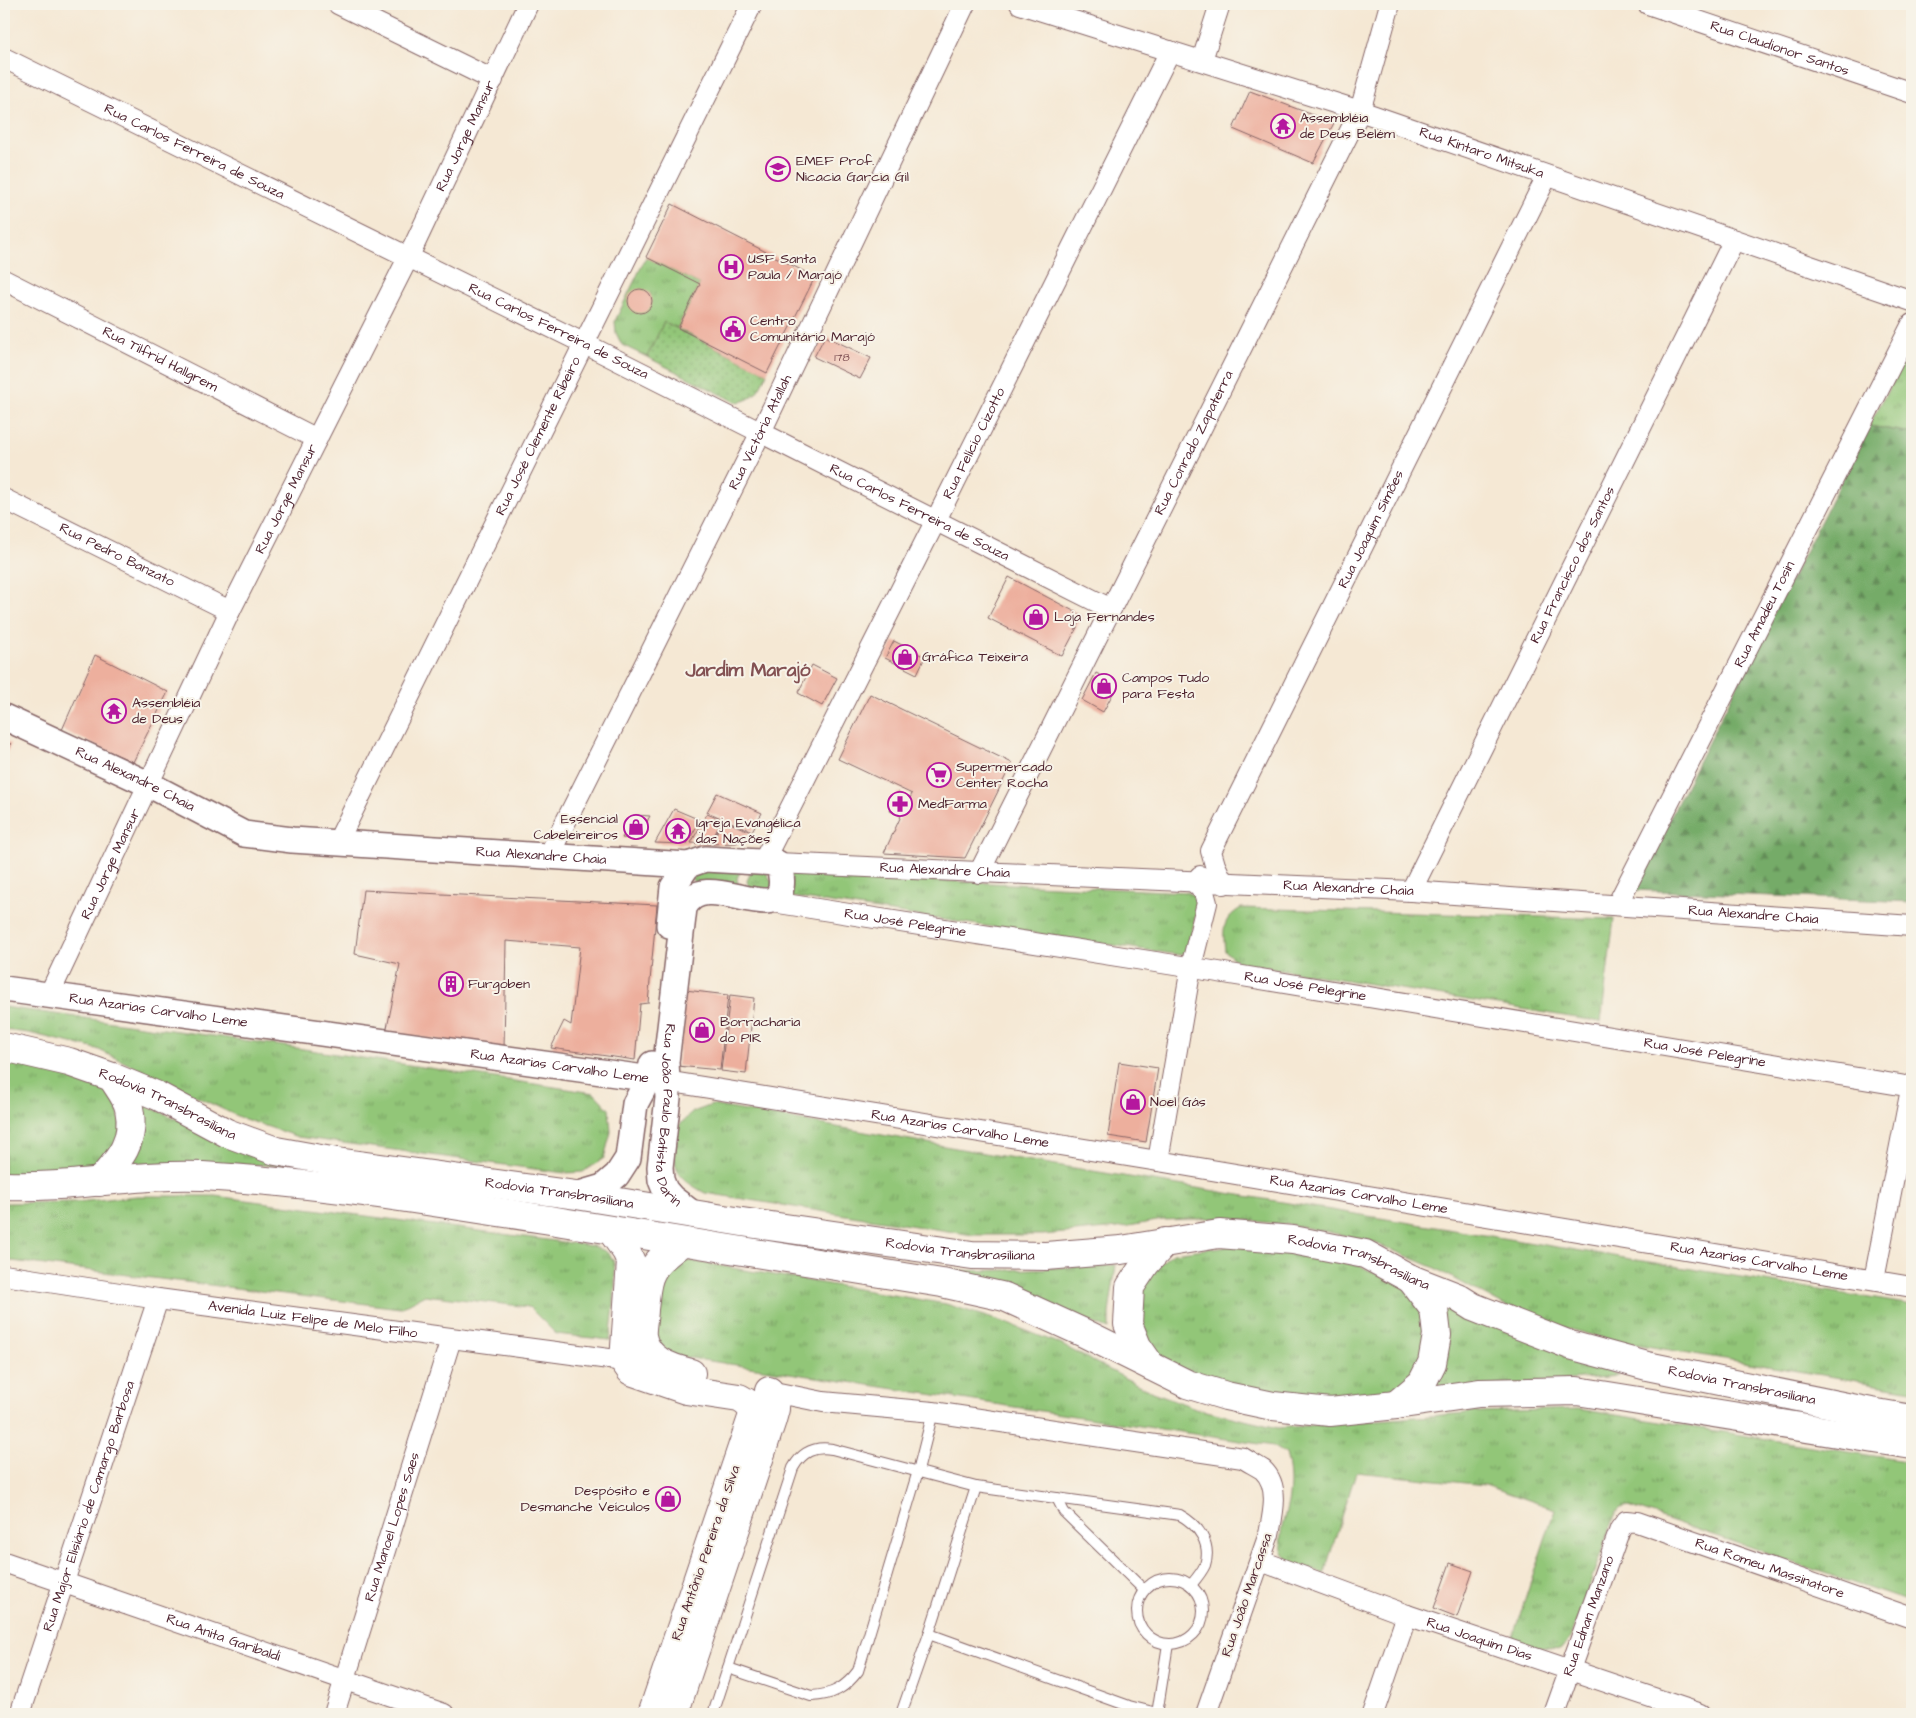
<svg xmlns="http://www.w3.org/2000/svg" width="1916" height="1718" font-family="'Architects Daughter',sans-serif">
  <defs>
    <pattern id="grass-tufts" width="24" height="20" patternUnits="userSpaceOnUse" patternTransform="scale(1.25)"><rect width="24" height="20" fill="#92c678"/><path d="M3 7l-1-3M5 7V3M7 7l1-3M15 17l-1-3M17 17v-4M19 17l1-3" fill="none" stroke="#79a063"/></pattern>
    <pattern id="forest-firs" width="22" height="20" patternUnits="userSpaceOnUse" patternTransform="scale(1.25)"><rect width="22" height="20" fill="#75ab68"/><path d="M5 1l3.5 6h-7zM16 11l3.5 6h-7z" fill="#628b56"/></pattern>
    <pattern id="park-dots" width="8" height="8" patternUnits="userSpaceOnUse" patternTransform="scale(1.25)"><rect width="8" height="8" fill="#92c678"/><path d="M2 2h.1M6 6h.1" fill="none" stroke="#79a063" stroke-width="1.8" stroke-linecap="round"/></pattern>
  </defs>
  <rect width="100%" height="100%" fill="#f7f3e8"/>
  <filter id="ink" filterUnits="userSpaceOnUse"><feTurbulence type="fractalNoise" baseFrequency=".02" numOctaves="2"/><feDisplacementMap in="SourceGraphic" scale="10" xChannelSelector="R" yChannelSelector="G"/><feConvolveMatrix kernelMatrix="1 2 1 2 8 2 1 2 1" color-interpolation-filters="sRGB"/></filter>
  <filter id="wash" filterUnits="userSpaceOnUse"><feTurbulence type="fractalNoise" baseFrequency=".0096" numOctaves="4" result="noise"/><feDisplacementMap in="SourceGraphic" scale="20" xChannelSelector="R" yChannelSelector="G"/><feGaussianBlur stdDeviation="1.12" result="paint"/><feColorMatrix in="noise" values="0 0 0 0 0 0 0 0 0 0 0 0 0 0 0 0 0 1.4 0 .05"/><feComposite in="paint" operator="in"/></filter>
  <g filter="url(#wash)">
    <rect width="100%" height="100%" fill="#f5e8d4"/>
    <g fill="url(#grass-tufts)" stroke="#6e7252">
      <polygon points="646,257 700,284 678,328 664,322 647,357 622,345 616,333 615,321"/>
      <polygon points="1912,345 1912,433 1869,426"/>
      <polygon points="743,866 737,878 739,891 700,888 692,880 693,869"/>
      <polygon points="763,866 776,890 750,890 747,881 751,872"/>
      <polygon points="791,874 1187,892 1195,896 1198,905 1187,953 1180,955 791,897"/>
      <path d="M1241,908L1614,919L1601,1022L1237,962L1225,951C1223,930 1221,920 1241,908Z"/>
      <polygon points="4,1007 257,1042 594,1093 609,1109 611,1132 604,1158 583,1172 564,1173 298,1137 239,1117 97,1049 29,1033 4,1030"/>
      <polygon points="4,1057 62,1070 115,1092 122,1136 101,1170 4,1177"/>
      <polygon points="137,1102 289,1166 238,1164 127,1164"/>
      <path d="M712,1105L1001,1156L1912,1305V1390L1610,1340L1558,1326L1514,1311L1433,1267L1368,1240L1293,1225L1223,1218L1162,1220L1118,1228L1043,1235H973L705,1193C668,1173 674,1165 678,1126L693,1112Z"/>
      <path d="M137,1196H215L593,1246C600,1249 608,1251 612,1258C619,1270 612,1324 610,1340L556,1334L529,1307L425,1295L400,1308L4,1260V1203L77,1202Z"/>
      <polygon points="1228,1246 1299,1254 1360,1266 1411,1289 1426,1307 1430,1344 1400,1393 1354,1402 1222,1386 1162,1361 1140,1329 1138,1298 1147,1274 1173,1253"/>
      <path d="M685,1260L946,1304L1009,1324L1060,1344L1148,1390L1198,1409L1278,1428L1480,1412L1578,1409L1912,1462V1603L1628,1506L1621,1508L1616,1512L1571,1637L1560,1650L1542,1648L1512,1639L1555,1509L1485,1485L1356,1472L1324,1574C1314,1570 1299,1568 1291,1562C1270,1545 1287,1517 1289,1496C1291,1480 1290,1470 1286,1454L1273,1446L670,1355L661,1347L655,1335L659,1288L670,1270Z"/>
      <polygon points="1116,1265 1109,1313 1109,1329 952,1271 1010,1270"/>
      <polygon points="1441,1301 1619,1376 1427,1391"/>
    </g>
    <polygon fill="url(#forest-firs)" stroke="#60654a" points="1869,426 1912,433 1912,902 1633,890"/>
    <path fill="url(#park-dots)" stroke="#6e7252" d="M664,322L767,373C760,388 755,401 736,402L647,357Z"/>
    <g id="blocks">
      <g fill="#edaf9d">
        <polygon points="1250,91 1334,123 1313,163 1233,129"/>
        <polygon points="672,204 815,277 767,373 678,328 700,284 646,257"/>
        <circle cx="640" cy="301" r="12"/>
        <polygon points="825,336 871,358 860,379 814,357"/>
        <polygon points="1009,577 1083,616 1062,656 988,618"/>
        <polygon points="894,641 925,657 917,674 885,658"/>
        <polygon points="95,655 168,692 133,762 62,730"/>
        <polygon points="812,665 837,678 822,706 798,693"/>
        <polygon points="1096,673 1118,684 1103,712 1082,700"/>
        <polygon points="870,694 1012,763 965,858 884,853 901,816 890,811 898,792 910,798 912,794 838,759"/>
        <polygon points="4,740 11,744 4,758"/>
        <polygon points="717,793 762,813 752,831 707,812"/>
        <polygon points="674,809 700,820 687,844 655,843"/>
        <polygon points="707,814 722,820 710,844 691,843"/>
        <polygon points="635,815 650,816 637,839 622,838"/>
        <polygon points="723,820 751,832 743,840 736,843 711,844"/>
        <polygon points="363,890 657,905 648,1003 640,1004 635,1060 551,1048 564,1021 571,1025 580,947 506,941 504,1049 386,1033 400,964 355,954"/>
        <polygon points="685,990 728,995 720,1070 677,1066"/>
        <polygon points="730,995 754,998 746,1074 721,1071"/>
        <polygon points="1119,1062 1158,1068 1146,1142 1108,1136"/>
        <polygon points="1450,1563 1473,1571 1457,1617 1434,1608"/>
      </g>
    </g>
  </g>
  <g filter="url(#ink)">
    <use href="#blocks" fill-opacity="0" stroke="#866566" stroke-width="1"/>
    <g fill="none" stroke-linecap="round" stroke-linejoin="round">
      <defs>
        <g id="service">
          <polyline points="1057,1498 1064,1512 1144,1590"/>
          <circle cx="1170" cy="1611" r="33"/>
          <polyline points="929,1634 1129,1706 1157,1713"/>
          <path d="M728,1668L811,1696C833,1695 845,1688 858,1671L918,1471L933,1412"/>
          <path d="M713,1714L793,1468C802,1452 814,1446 832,1449L976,1487L1180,1515C1198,1525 1212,1543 1205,1565C1202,1572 1196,1579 1191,1585"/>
          <polyline points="901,1714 929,1634 976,1487"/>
          <polyline points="1157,1714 1168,1644"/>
        </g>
        <g id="minor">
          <polyline points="338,4 493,80"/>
          <path id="s1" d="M1020,4L1360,111L1912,301"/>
          <path id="s2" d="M1648,4L1912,93"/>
          <path id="s3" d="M4,58L583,343L1111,609"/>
          <polyline points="1202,60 1220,4"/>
          <path id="s4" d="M4,280L317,439"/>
          <path id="s5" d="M4,499L230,611"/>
          <path id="s6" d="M337,843L752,4"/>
          <path id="s7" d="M548,857L761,432L965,4"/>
          <path id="s8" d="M763,862L936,520L1170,51"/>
          <path id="s9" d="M777,863L1411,891L1912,926"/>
          <path id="s10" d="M979,873L1360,111L1390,4"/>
          <path id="s11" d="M1224,884L1215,865L1211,851L1547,176"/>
          <path id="s12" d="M1411,891L1734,240"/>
          <path id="s13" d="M766,901L1200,969L1912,1087"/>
          <path id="s14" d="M1617,905L1912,324"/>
          <path id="s15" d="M49,995L230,611L409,256L528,4"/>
          <path id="s16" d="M666,1081L1158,1161L1912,1287"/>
          <polyline points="1158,1161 1191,967 1207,903 1204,892 1195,883 1200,876"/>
          <path id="s17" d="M4,1275L158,1299L624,1361"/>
          <polyline points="1874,1280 1912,1084"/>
          <path d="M769,1391L823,1402L933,1412L1243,1458C1249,1462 1257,1466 1263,1470C1280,1486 1273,1514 1269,1534L1206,1714"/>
          <path id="s18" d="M1261,1561L1407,1615L1701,1714"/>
          <path id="s19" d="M4,1562L444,1714"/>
          <path id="s20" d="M20,1714L158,1299"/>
          <path id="s21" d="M334,1714L451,1339"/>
          <polyline points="1373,1714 1407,1615"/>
          <path id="s22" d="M1554,1714L1620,1529L1626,1521L1637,1522L1912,1618"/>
        </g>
        <g id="tertiary">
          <path id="s23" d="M4,717L148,784L244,834L292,840L688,865L705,859L777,863C783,875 786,900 766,901C741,902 698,877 684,908L666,1062L668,1098L660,1167L661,1180L665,1190L672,1198L693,1214"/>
          <polyline points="669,925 673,887 688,865"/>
          <path id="s24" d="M4,989L666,1081"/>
          <polyline points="576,1195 603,1187 617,1175 628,1158 635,1104 649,1078 652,1064"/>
        </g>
        <g id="secondary">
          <polyline points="611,1230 626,1251 631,1262 624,1361 631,1371 686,1390 739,1398 746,1402 754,1412 652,1714"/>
          <path d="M682,1242C671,1251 658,1259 652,1271C645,1283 646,1296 644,1309C644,1317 641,1328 642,1336C646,1360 670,1368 691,1373"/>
          <polyline points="674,1714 772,1420 775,1409 769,1391"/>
        </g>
        <g id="trunk">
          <path id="s25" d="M4,1047L69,1062L112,1077L158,1096L227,1133L276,1151L337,1162L576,1195L742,1222L972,1255L1046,1256L1121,1250L1219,1234L1293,1240L1365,1254L1411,1279L1457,1297L1473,1307L1570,1345L1647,1366L1871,1412L1912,1419"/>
          <path d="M99,1182C120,1159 136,1141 129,1108C127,1098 117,1086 112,1077"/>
          <path d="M4,1186C71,1189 136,1173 203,1176C323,1183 443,1203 562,1222C688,1242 815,1262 942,1283L1005,1297L1084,1333L1187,1384L1226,1396L1273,1406L1330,1412L1396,1405L1479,1393L1577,1391L1912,1445"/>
          <polyline points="1151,1366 1137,1346 1128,1324 1130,1287 1146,1263 1165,1242"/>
          <polyline points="1396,1405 1422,1383 1432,1363 1437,1335 1434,1309 1411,1279"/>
        </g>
      </defs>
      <use href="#service" stroke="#866566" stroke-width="12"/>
      <use href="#minor" stroke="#866566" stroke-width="22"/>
      <use href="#tertiary" stroke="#866566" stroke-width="28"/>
      <use href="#secondary" stroke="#866566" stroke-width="30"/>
      <use href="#trunk" stroke="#866566" stroke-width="30"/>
      <use href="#service" stroke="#fff" stroke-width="10"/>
      <use href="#minor" stroke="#fff" stroke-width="20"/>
      <use href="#tertiary" stroke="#fff" stroke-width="25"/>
      <use href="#secondary" stroke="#fff" stroke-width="28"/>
      <use href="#trunk" stroke="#fff" stroke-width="28"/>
    </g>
  </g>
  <defs>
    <symbol id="temple-ring" viewBox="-11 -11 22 22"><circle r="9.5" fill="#f7f3e8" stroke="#b5179e" stroke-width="1.5"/><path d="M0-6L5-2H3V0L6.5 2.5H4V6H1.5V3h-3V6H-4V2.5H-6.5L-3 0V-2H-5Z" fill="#b5179e"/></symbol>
    <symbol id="school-ring" viewBox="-11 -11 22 22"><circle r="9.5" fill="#f7f3e8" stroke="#b5179e" stroke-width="1.5"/><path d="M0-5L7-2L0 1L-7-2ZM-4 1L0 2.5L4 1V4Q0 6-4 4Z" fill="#b5179e"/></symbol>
    <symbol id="hospital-ring" viewBox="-11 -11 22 22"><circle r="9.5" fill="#f7f3e8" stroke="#b5179e" stroke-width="1.5"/><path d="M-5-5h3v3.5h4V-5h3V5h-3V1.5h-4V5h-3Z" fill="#b5179e"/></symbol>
    <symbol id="civic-ring" viewBox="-11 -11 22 22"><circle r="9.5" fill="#f7f3e8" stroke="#b5179e" stroke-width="1.5"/><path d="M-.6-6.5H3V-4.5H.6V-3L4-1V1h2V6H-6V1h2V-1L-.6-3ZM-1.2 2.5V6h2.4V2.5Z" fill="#b5179e"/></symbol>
    <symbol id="shop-ring" viewBox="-11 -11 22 22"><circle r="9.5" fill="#f7f3e8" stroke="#b5179e" stroke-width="1.5"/><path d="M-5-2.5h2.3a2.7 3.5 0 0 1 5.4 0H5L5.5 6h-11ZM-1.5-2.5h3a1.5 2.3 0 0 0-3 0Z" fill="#b5179e"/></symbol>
    <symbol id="supermarket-ring" viewBox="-11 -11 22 22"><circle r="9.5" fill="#f7f3e8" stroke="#b5179e" stroke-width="1.5"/><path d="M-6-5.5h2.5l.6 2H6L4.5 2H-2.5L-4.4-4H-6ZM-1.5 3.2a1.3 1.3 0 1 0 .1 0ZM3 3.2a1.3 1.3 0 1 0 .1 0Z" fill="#b5179e"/></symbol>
    <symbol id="pharmacy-ring" viewBox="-11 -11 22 22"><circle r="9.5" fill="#f7f3e8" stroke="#b5179e" stroke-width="1.5"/><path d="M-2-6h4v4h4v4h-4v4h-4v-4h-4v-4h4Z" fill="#b5179e"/></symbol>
    <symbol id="building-ring" viewBox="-11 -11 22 22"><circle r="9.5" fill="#f7f3e8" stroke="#b5179e" stroke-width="1.5"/><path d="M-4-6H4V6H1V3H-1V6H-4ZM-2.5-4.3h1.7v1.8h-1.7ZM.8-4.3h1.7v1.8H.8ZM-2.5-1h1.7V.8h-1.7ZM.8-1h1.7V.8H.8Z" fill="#b5179e"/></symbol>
  </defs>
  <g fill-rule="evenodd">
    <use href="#temple-ring" x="1269" y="112" width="28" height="28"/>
    <use href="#school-ring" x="764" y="155" width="28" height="28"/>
    <use href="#hospital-ring" x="717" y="253" width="28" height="28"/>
    <use href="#civic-ring" x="719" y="315" width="28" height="28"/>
    <use href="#shop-ring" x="1022" y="603" width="28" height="28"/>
    <use href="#shop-ring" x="891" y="643" width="28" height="28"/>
    <use href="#shop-ring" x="1090" y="672" width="28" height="28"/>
    <use href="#temple-ring" x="100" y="697" width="28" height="28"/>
    <use href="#supermarket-ring" x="925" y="761" width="28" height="28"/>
    <use href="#pharmacy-ring" x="886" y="790" width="28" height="28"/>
    <use href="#shop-ring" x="622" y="813" width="28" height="28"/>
    <use href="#temple-ring" x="664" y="817" width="28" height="28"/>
    <use href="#building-ring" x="437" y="970" width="28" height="28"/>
    <use href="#shop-ring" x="688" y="1016" width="28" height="28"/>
    <use href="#shop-ring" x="1119" y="1088" width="28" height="28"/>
    <use href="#shop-ring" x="654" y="1485" width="28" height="28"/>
  </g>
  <g text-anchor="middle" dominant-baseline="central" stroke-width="4" stroke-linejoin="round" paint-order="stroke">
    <g font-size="11" fill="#734348">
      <text x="842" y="357">178</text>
    </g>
    <g font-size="14" fill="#4a1f2b" stroke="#f7f3e8">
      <text stroke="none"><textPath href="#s2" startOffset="139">Rua Claudionor Santos</textPath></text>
      <text stroke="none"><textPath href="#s15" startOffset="955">Rua Jorge Mansur</textPath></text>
      <text stroke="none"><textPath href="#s3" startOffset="212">Rua Carlos Ferreira de Souza</textPath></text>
      <text stroke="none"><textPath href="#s1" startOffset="485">Rua Kintaro Mitsuka</textPath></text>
      <text stroke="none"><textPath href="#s3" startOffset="618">Rua Carlos Ferreira de Souza</textPath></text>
      <text stroke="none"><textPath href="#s4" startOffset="175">Rua Tilfrid Hallgrem</textPath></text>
      <text stroke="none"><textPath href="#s7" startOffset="475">Rua Victória Atallah</textPath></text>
      <text stroke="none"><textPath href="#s6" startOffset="454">Rua José Clemente Ribeiro</textPath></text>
      <text stroke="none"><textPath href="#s10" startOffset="481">Rua Conrado Zapaterra</textPath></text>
      <text stroke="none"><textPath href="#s8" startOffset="469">Rua Felício Cizotto</textPath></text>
      <text stroke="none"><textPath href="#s15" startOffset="550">Rua Jorge Mansur</textPath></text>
      <text stroke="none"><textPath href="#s3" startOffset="1022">Rua Carlos Ferreira de Souza</textPath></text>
      <text stroke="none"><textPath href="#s11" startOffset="395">Rua Joaquim Simões</textPath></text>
      <text stroke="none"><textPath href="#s5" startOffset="126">Rua Pedro Banzato</textPath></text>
      <text stroke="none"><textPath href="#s12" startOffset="364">Rua Francisco dos Santos</textPath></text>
      <text stroke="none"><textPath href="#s14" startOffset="326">Rua Amadeu Tosin</textPath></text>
      <text stroke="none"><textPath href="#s23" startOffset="145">Rua Alexandre Chaia</textPath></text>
      <text stroke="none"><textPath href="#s23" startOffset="565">Rua Alexandre Chaia</textPath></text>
      <text stroke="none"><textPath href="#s15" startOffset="145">Rua Jorge Mansur</textPath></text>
      <text stroke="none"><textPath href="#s9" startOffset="168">Rua Alexandre Chaia</textPath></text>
      <text stroke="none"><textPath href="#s9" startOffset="572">Rua Alexandre Chaia</textPath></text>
      <text stroke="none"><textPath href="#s9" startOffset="978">Rua Alexandre Chaia</textPath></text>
      <text stroke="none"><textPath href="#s13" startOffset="141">Rua José Pelegrine</textPath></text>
      <text stroke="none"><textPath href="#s13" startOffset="546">Rua José Pelegrine</textPath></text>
      <text stroke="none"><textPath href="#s24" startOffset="156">Rua Azarias Carvalho Leme</textPath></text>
      <text stroke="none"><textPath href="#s13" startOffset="951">Rua José Pelegrine</textPath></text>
      <text stroke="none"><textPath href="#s24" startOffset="561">Rua Azarias Carvalho Leme</textPath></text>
      <text stroke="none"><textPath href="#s25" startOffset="174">Rodovia Transbrasiliana</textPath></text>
      <text stroke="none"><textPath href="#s23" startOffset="1149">Rua João Paulo Batista Darin</textPath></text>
      <text stroke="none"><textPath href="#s16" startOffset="298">Rua Azarias Carvalho Leme</textPath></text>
      <text stroke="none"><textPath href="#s25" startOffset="579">Rodovia Transbrasiliana</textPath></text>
      <text stroke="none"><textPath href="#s16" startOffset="702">Rua Azarias Carvalho Leme</textPath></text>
      <text stroke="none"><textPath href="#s25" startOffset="984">Rodovia Transbrasiliana</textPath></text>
      <text stroke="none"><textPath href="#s16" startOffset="1108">Rua Azarias Carvalho Leme</textPath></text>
      <text stroke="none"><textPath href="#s25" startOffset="1389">Rodovia Transbrasiliana</textPath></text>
      <text stroke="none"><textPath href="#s17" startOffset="312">Avenida Luiz Felipe de Melo Filho</textPath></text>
      <text stroke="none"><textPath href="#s25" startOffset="1794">Rodovia Transbrasiliana</textPath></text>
      <text stroke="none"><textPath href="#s20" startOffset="219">Rua Major Elisiário de Camargo Barbosa</textPath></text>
      <text stroke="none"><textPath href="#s21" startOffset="196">Rua Manoel Lopes Saes</textPath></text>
      <text transform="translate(706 1553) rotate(-71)">Rua Antônio Pereira da Silva</text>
      <text stroke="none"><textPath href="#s22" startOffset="358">Rua Romeu Massinatore</textPath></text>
      <text transform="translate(1247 1595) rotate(-71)">Rua João Marcassa</text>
      <text stroke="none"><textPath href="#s22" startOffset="104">Rua Ednan Manzano</textPath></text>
      <text stroke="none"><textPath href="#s19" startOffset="232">Rua Anita Garibaldi</textPath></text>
      <text stroke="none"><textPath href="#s18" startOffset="232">Rua Joaquim Dias</textPath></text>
    </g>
    <g font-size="14" fill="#4a1f2b" stroke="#f7f3e8" text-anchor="start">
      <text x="1300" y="118">Assembléia<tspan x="1300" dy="16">de Deus Belém</tspan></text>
      <text x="796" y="161">EMEF Prof.<tspan x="796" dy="16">Nicacia Garcia Gil</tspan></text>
      <text x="748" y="259">USF Santa<tspan x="748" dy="16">Paula / Marajó</tspan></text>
      <text x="750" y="321">Centro<tspan x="750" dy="16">Comunitário Marajó</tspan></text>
      <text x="1054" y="617">Loja Fernandes</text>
      <text x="922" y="657">Gráfica Teixeira</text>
      <text x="1122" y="678">Campos Tudo<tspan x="1122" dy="16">para Festa</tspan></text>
      <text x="132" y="703">Assembléia<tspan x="132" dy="16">de Deus</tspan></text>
      <text x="956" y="767">Supermercado<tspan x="956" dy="16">Center Rocha</tspan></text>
      <text x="918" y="804">MedFarma</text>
      <text x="618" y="819" text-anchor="end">Essencial<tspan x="618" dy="16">Cabeleireiros</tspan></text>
      <text x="696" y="823">Igreja Evangélica<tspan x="696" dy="16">das Nações</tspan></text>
      <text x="468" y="984">Furgoben</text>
      <text x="720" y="1022">Borracharia<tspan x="720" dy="16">do PIR</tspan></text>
      <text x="1150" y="1102">Noel Gás</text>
      <text x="650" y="1491" text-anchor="end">Despósito e<tspan x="650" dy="16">Desmanche Veículos</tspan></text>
    </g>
    <g font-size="19" font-weight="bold" fill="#835153" stroke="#f7f3e8">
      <text x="748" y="670">Jardim Marajó</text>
    </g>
  </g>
  <rect width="1916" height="1718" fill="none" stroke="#f7f3e8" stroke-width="20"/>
</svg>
